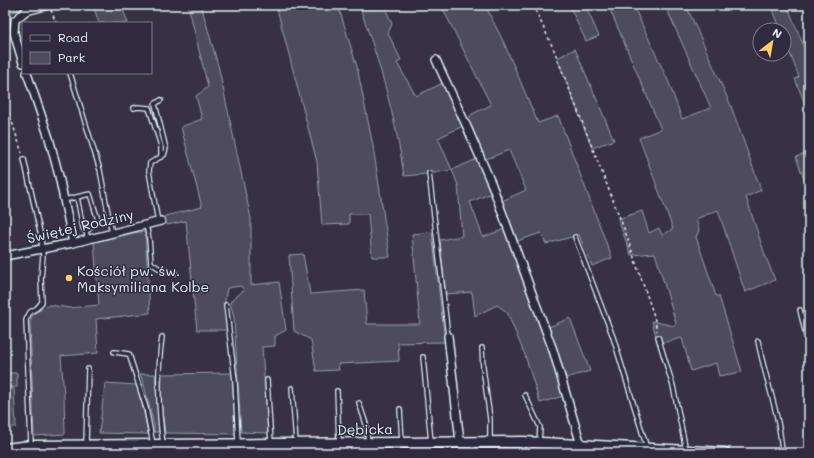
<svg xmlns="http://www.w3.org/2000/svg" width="814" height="458" font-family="Mali,sans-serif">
  <rect width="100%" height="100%" fill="#363244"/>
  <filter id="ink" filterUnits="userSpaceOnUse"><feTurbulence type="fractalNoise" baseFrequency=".025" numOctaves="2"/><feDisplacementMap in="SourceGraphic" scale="8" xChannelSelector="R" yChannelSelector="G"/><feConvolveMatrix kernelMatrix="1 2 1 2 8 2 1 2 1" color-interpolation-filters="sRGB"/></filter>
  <g filter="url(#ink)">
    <g fill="#4d4b5c" stroke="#9a9eaa">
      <polygon points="5,5 33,5 10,13 10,30 5,33"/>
      <polygon points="93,5 121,5 128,23 99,23"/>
      <polygon points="188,5 201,5 219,69 251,219 251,285 279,282 286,330 275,336 275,346 262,347 268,433 241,432 234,318 230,302 244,290 241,286 227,288 225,300 227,330 197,330 186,221 167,225 165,216 202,207 181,127 202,119 196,96 208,87"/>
      <polygon points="276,5 338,5 357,67 373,146 390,257 372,257 368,214 349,214 349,224 322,225 317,162"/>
      <path d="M359,5H384L392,24L388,33L401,60L397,63L416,96L443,83L463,126L438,138L452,170L477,159L492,193L470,202L483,237L505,229L549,345L563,396L540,403L525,355L507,312L497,305L475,316L472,292L446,294L440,240L462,236L458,185L452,170L427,174L404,176C396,118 379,60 359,5Z"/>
      <polygon points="441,5 485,5 504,43 538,123 558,116 612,258 592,266 579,235 546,244 541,233 517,241 502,201 526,190 509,150 484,160 467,121 472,114 491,105"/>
      <polygon points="569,5 585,5 599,36 586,41"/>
      <polygon points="608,5 633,5 669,83 682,119 711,108 665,5 686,5 731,106 761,190 746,197 765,255 775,280 745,292 718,210 696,219 699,230 696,237 716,296 719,296 742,372 719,376 716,363 691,371 682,338 658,344 652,321 674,326 676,323 655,253 631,255 618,219 642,211 649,233 659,228 662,235 673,229 639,138 661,129"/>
      <polygon points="771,5 787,5 809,59 809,114 795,79 799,77 784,38 784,30 781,30"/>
      <polygon points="575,49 614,140 592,148 557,58"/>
      <polygon points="809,152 809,193 796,157"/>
      <polygon points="138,232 145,232 150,313 96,319 98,353 61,356 64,396 65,434 34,436 30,322 33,314 49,305 70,308 99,305 94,242"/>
      <polygon points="432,232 445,342 398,343 399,361 338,364 339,370 316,371 311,340 294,331 289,255 303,254 310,294 364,290 367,324 420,324 412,234"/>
      <polygon points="570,318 590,371 566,378 549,327"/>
      <polygon points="5,373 17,373 17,387 5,388"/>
      <polygon points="232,373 236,434 165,433 161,399 162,374"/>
      <polygon points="140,374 155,374 159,432 154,432 154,425 143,381"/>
      <polygon points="105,383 136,385 142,404 148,434 99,433"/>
      <polygon points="14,389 16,427 5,427 5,390"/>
      <polygon points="171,448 176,451 176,453 119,453 121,449"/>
      <polygon points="449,449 449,453 309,453 309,450"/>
    </g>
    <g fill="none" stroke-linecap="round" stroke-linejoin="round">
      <g stroke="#a0a4af" stroke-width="2.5">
        <polyline points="167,440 202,440"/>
        <polyline points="202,451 203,453"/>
      </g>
      <defs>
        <g id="lane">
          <polyline points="24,5 26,11"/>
          <polyline points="70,73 100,170 112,234"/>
          <polyline points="134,108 138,107 149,108 161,146 161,157"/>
          <polyline points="24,159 40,232 43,255 41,279 42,302 37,308 30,312 26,320 31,445"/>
          <polyline points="429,173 448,336"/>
          <polyline points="77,197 83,228 86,232"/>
          <polyline points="64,200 90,194 98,220 86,232 88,239"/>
          <polyline points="158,222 149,171 150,163 164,155 166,149 155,104 161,100"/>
          <polyline points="146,225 149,239 151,263 160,269 175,273"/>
          <polyline points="575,237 613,337 647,448"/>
          <polyline points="226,305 235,381 238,443"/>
          <polyline points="800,310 809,348"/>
          <path d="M162,337C157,373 158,408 163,444"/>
          <polyline points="658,337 673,386 686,450"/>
          <path d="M758,341C765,378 780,415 782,453"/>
          <polyline points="482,348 483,368 490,419 490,441"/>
          <polyline points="114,352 129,354 146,408 153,444"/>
          <polyline points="423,357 431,442"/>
          <polyline points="267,380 271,443"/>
          <polyline points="292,388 296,443"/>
          <polyline points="337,391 339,442"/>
          <polyline points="525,395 540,427 539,442"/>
          <polyline points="359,403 366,424 368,442"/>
          <polyline points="400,409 402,441"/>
          <polyline points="86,444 88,369"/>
          <polyline points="473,453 473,444"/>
          <polyline points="522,453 523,442"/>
          <polyline points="529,453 529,444"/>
        </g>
        <g id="street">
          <polyline points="436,60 467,127 492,185 553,350 581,445"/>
          <polyline points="23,63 14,33 15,20 26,11 45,6"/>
          <polyline points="27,73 49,138 59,176 73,243"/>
          <polyline points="5,256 73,243 161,221"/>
          <polyline points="448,336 460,442"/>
        </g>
        <polyline id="secondary" points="5,449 31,446 523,442 725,453"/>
      </defs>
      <use href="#lane" stroke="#e8f1f8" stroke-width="6"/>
      <use href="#street" stroke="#e8f1f8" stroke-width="10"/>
      <use href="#secondary" stroke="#e8f1f8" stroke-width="13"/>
      <g stroke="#e8f1f8" stroke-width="1.5" stroke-dasharray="3 3" stroke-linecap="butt">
        <polyline points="533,5 554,50 625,231 654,316 657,331"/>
        <polyline points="51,10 56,23"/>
        <polyline points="5,100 22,153"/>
      </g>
      <use href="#lane" stroke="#2f2a3d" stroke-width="3.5"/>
      <use href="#street" stroke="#2f2a3d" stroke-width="7"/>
      <use href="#secondary" stroke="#2f2a3d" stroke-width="10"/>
    </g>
  </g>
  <circle fill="#ffd166" stroke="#2f2a3d" stroke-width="1.5" cx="69" cy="278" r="4"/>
  <g text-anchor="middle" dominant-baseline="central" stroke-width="3" stroke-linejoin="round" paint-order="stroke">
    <g font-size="14" fill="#e8f1f8" stroke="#2f2a3d">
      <text transform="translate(80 226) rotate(-13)">Świętej Rodziny</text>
      <text transform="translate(365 429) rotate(-1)">Dębicka</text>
    </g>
    <g font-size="14" fill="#e8f1f8" stroke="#2f2a3d" text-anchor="start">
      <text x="77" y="270">Kościół pw. św.<tspan x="77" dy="16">Maksymiliana Kolbe</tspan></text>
    </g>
  </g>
  <rect width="814" height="458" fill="none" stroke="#2f2a3d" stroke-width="20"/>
  <rect x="10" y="10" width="794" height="438" fill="none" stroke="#e8f1f8" stroke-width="1.5" filter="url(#ink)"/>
  <rect x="22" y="22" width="130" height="52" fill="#2f2a3d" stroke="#797a88"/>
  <rect x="30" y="35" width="20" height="6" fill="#2f2a3d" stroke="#797a88"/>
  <text x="58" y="42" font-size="12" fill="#e8f1f8">Road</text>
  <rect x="30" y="52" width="20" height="12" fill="#4d4b5c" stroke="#797a88"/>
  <text x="58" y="62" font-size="12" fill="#e8f1f8">Park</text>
  <g transform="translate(772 42) rotate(31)"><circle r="19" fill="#2f2a3d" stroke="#797a88"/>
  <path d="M0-3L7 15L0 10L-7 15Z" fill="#ffd166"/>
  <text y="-6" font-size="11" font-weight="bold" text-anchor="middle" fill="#e8f1f8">N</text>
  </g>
</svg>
